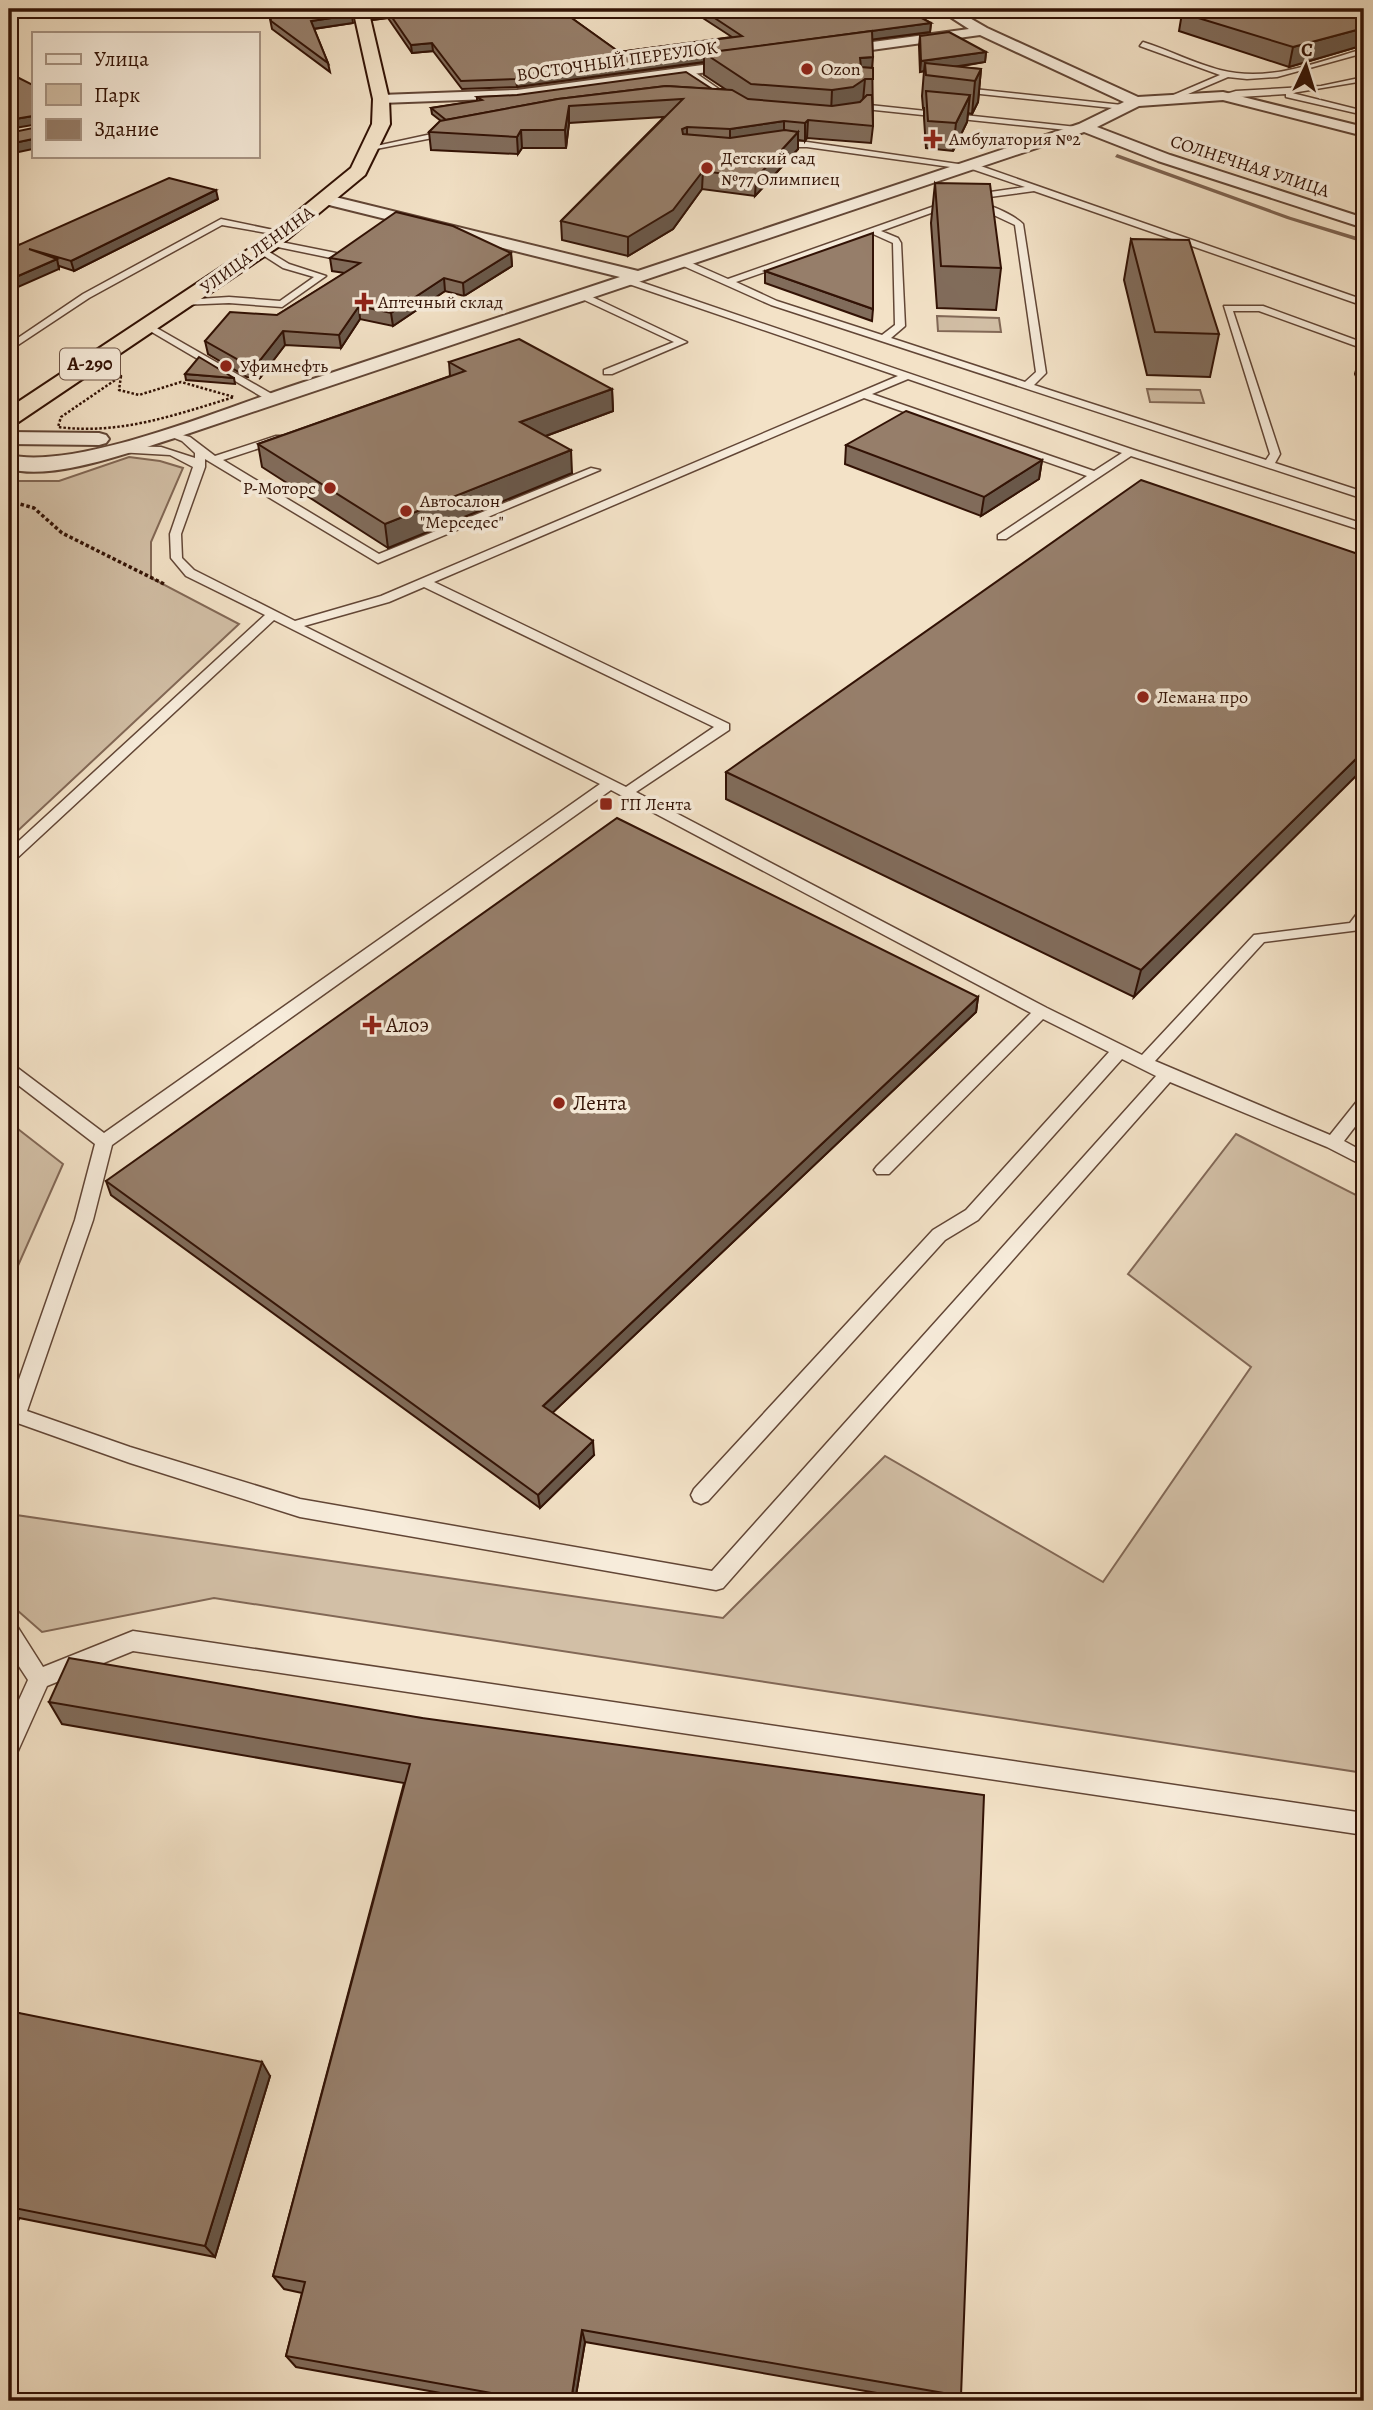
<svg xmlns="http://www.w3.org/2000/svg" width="1373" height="2410" font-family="Alegreya,serif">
  <rect width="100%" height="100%" fill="#f3e2c7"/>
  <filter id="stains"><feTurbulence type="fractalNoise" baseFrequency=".00286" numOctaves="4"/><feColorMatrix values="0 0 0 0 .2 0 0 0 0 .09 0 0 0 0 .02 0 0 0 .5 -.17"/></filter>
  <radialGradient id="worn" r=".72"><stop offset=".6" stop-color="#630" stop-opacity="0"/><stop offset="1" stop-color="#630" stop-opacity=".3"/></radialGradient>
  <g fill="#d2bfa6" stroke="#826856" stroke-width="2">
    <polygon points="937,316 999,318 1001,332 938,331"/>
    <polygon points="1147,389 1200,390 1204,403 1150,402"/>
    <polygon points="129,457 160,461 183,468 151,542 151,578 239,624 9,839 9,481 59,481"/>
    <polygon points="9,1122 63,1164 9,1286"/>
    <polygon points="1236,1134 1364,1199 1364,1773 214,1598 42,1632 9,1603 9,1514 723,1618 885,1456 1103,1582 1251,1367 1128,1274"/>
  </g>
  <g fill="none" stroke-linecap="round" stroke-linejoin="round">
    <polygon fill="#7e6452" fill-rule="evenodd" points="1117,154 1291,217 1364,239 1364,243 1287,219 1115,157"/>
    <defs>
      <g id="service">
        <path d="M1143,42C1169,50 1193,63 1220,70C1270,83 1316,62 1364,49V53L1277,77L1247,79L1228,77L1174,100L1171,96L1220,75L1140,46Z"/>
        <polygon points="684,69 690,69 736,101 729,103 684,73"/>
        <polygon points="1364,77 1364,81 1292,93 1364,111 1364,115 1286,97 1286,94 1223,98 1219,96 1236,91 1321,86"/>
        <polygon points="955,87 1122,105 1126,107 1122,109 952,91"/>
        <polygon points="860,104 1077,127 1081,129 1077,131 865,109 856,116 850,116 850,112"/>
        <polygon points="450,130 453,134 371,150 367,148"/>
        <path d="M782,141L807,142L965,165L972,163L1364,300V306L1361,305L1034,191L967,200L881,231L898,238L901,243L905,326L891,338L1025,382L1036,372L1015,225L968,203C979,198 1014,215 1023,224L1046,373L1034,385L1266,460L1270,454L1224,306H1263L1364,343V349L1259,311H1233L1280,454L1275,463L1364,492V499L771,305L679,264V260H685L728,279L963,196L1025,187L969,168L965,169L807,147H774L770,145ZM873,234L893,243L895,325L882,335L777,301L736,282Z"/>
        <polygon points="221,219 288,233 284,236 222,225 89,298 9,351 9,344 83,294"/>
        <polygon points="271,240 336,253 341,256 336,259 268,245 267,243"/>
        <polygon points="261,247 289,264 326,276 282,307 229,303 180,305 178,303 183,300 229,297 280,301 314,277 283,268 258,252 258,248"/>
        <path d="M626,277L1134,450L1364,524V531L1131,456L1006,539H998V535L1087,476L864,398L434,582L729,724V730L636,792L1047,1008L1142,1055L1254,935L1350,923L1359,911L1364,909V925L1360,930L1264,942L1155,1061L1330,1135L1358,1100L1364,1098V1115L1344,1141L1364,1152V1166L1327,1147L1170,1082L723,1588L716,1590L300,1517L130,1463L9,1420V1408L75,1220L95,1144L9,1078V1064L15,1066L104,1133L600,784L274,620L14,861L9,862V850L265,615L186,576L171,558L170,534L193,467L170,455L117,452L112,449L117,446L161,447L195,458V453L182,441L167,435V431L190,437L215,456L276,436H284V440L223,460L379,554L591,468L600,470L378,563L205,459V467L181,534L182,558L194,570L295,621L381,596L898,376L623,282V278ZM908,379L1122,453L1094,471L872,394ZM424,587L714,727L626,787L304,626L389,602ZM611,790L1031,1013L877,1166L874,1170L877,1174H889L1043,1019L1109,1052L966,1210L933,1230L694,1489L691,1495L694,1501L701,1504L708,1501L945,1240L978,1220L1122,1059L1156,1076L712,1571L300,1499L130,1447L27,1411L93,1220L112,1145Z"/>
        <polygon points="580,294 586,294 687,342 612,374 604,374 604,370 674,342 580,298"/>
        <polygon points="148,323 277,397 278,399 269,401 145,328 143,326"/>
        <polygon points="9,1623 17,1626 43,1667 133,1631 1364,1813 1364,1835 133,1651 47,1686 17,1753 9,1757 9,1722 28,1680 9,1651"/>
      </g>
      <g id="minor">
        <path d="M938,9H954L987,28L1138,97L1223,92L1364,127V136L1223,100L1139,106L1097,127L1170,155L1364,218V228L1158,161L1084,132L178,437C132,451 56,481 9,469V455C76,470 218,411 286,388C397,351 509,314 620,277L321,203L319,200L321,197L327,195L638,271L1079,124L1124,102L980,35L828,56L821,52L828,48L969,29Z"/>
        <polygon points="747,59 754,63 752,66 517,98 381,103 374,99 381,95 517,90"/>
        <polygon points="9,432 99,433 106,435 109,439 106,443 99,445 9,444"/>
      </g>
      <polygon id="trunk" points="353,9 368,9 389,99 390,124 365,175 278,247 17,423 9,425 9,408 264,239 351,168 372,124 373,99"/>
    </defs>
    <use href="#service" stroke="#624636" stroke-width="3"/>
    <use href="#minor" stroke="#624636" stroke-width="4"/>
    <use href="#trunk" stroke="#321205" stroke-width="4"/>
    <path stroke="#321205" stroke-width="2.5" stroke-dasharray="2.5 2" stroke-linecap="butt" d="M121,376L119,390L139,395L181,382L234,397C175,415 120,435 58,427L61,417Z"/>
    <polyline stroke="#321205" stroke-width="3.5" stroke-dasharray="3.5 2.5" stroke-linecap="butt" points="9,501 34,508 62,533 164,584"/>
    <use href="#service" fill="#f7ecdb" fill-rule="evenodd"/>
    <use href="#minor" fill="#f7ecdb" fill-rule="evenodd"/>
    <use href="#trunk" fill="#f3e2c7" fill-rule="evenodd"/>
  </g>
  <g fill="#816c5b" stroke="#321205" stroke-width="2">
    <polygon points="268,9 353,23 314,29 328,63 330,72 272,29"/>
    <polygon points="369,9 559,9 619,52 732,37 689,9 905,9 931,23 930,32 872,39 873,126 871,143 807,138 805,141 798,140 798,149 755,196 702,189 673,229 628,256 562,240 561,221 664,117 569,123 566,148 522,148 518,154 431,150 429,132 441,121 432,114 431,108 477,101 477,97 712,89 725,89 704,75 704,62 517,87 462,89 433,51 412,53 388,18 373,20"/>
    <polygon points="1364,9 1364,45 1289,67 1179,31 1182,13"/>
    <polygon points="920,36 986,52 985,62 957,67 981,69 978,102 972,114 968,113 967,122 953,151 926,148 924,118 924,108 923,108 922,96 924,71 920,72 919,46"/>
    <polygon points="935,183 1001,268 996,310 937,308 931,223"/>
    <polygon points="218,199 74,271 59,266 59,269 19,245"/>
    <polygon points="1131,239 1219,334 1210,377 1147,375 1124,280"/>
    <polygon points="511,253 512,266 464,296 445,291 393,326 360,319 341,348 285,345 260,378 247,377 208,354 205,341 277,315 345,273 332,271 330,258"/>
    <polygon points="765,271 873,309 872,321 765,283"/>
    <polygon points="1364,341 1364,396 1355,374"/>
    <polygon points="449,362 612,389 613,411 546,436 572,473 388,548 262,467 258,444 450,376"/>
    <polygon points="185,374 234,378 235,384 186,380"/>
    <polygon points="846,445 1042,460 1039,479 981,516 845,464"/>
    <polygon points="1364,556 1134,997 726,799 726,772"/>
    <polygon points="978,997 976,1012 552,1413 594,1455 540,1508 111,1195 106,1181"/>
    <polygon points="49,1702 422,1718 961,2396 957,2401 923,2401 585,2342 575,2401 485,2401 296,2367 286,2356 302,2293 284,2289 273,2276 404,1783 62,1724"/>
    <polygon points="9,2011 270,2076 215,2257 19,2218 9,2247"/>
  </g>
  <g fill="#69584a" stroke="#321205" stroke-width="2">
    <polygon points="9,9 50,9 9,16"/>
    <polygon points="387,10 388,18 373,20 372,12"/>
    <polygon points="352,15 353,23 312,29 311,21"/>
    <polygon points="931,23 930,32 716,60 705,53"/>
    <polygon points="12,26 14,34 9,35 9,27"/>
    <polygon points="1364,28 1364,45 1289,67 1293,47"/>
    <polygon points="432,43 433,51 412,53 411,45"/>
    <polygon points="986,52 985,62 926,71 925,63 924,71 920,72 921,61"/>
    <polygon points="704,54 704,62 517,87 516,79"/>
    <polygon points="873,57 871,79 865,79 863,101 831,113 832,90 859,81 860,58"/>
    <polygon points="981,69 978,102 972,114 975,81"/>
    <polygon points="970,95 967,122 953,151 956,123"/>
    <polygon points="569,106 569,123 566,148 565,130"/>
    <polygon points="33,116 33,125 9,129 9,120"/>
    <polygon points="808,120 807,138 805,141 805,123"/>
    <polygon points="784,121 784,138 730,146 730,129"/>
    <polygon points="687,127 687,144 682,147 682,129"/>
    <polygon points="521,130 522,148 518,154 517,137"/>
    <polygon points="798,132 798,149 755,196 756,178"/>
    <polygon points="33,139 33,149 9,154 9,144"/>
    <polygon points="703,171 702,189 673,229 628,256 628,237"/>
    <polygon points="10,180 12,190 9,191 9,181"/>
    <polygon points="216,190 218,199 74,271 71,261"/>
    <polygon points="511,253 512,266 464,296 463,283"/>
    <polygon points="57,259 59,269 9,291 9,280"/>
    <polygon points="444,278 445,291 393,326 391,313"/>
    <polygon points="359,306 360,319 341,348 339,335"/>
    <polygon points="283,331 285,345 260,378 257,364"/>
    <polygon points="612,389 613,411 521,445 520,422"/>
    <polygon points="571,450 572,473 388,548 385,524"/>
    <polygon points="1042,460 1039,479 981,516 984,497"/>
    <polygon points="1364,751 1364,768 1134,997 1141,970"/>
    <polygon points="978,997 976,1012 545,1420 543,1406"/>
    <polygon points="593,1441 594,1455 540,1508 538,1495"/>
    <polygon points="262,2062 270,2076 215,2257 205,2246"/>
    <polygon points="9,2209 19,2218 9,2247"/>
    <polygon points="582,2330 585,2342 575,2401 571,2401"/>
  </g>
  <g fill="#967e6a" stroke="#321205" stroke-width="2">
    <polygon points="269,9 351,9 352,15 311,21 328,63 271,21"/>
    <polygon points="371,9 559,9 619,52 742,36 701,9 905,9 931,23 516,79 461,81 432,43 411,45 387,10 372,12"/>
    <polygon points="1197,9 1364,9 1364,28 1293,47 1182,13"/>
    <polygon points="872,31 873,57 860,58 861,67 873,68 873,79 865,79 853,87 832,90 751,84 704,53"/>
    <polygon points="949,32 986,52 921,61 920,36"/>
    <polygon points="925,63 981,69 975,81 926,75"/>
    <polygon points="686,72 712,89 666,86 558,99 446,120 431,108 482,100 477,97 517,95"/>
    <polygon points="9,73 33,85 33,139 9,144 9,133 33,128 33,116 9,120"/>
    <polygon points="666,86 732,90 748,99 832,106 860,102 867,95 872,95 873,126 808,120 805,123 784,121 730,129 687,127 682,129 683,134 730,138 785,130 798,132 756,178 703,171 673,210 628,237 561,221 683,99 569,106 565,130 521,130 517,137 429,132 440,121 558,99"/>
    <polygon points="926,91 970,95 956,123 928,121"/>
    <polygon points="169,178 216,190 71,261 29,249 57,259 9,280 9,241 19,245"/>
    <polygon points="935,183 990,184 1001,268 941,266"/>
    <polygon points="396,212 453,226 511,253 463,283 444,278 391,313 359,306 339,335 283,331 257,364 244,363 205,341 230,312 277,315 360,263 330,258"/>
    <polygon points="873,233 873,309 765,271"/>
    <polygon points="1131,239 1189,240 1219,334 1155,332"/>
    <polygon points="519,339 612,389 520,422 571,450 385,524 258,444 465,371 449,362"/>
    <polygon points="199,357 234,378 185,374"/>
    <polygon points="906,411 1042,460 984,497 846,445"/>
    <polygon points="1141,480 1364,556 1364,751 1141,970 726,772"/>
    <polygon points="617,818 978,997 543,1406 593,1441 538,1495 106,1181"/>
    <polygon points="69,1658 422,1718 984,1795 961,2396 582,2330 571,2401 495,2401 497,2394 286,2356 305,2282 273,2276 410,1764 49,1702"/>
    <polygon points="9,2011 262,2062 205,2246 9,2207"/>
  </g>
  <g fill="#8f2418" stroke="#f7ecdb" stroke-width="2.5">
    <circle cx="807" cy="69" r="7"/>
    <path d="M929.5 128.5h7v7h7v7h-7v7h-7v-7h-7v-7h7z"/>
    <circle cx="707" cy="168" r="7"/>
    <path d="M360.5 291.5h7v7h7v7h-7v7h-7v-7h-7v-7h7z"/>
    <circle cx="226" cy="366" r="7"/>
    <circle cx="330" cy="488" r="7"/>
    <circle cx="406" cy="511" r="7"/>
    <circle cx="1143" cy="697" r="7"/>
    <rect x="599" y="797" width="14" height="14" rx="3.5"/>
    <path d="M368.5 1014.5h7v7h7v7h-7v7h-7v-7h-7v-7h7z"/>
    <circle cx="559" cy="1103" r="7"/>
  </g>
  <g text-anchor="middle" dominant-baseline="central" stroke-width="7" stroke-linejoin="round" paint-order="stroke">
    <g font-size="18" fill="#321205" stroke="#f7ecdb">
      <text transform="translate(617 61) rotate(-8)">ВОСТОЧНЫЙ ПЕРЕУЛОК</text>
      <text transform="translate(1250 166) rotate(18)">СОЛНЕЧНАЯ УЛИЦА</text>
      <text transform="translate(257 250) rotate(-36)">УЛИЦА ЛЕНИНА</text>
    </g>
    <g font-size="18" fill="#321205" stroke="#f7ecdb" text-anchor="start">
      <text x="821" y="69">Ozon</text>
      <text x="949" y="139">Амбулатория №2</text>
      <text x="721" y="158">Детский сад<tspan x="721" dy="21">№77 Олимпиец</tspan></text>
      <text x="378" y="302">Аптечный склад</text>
      <text x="240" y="366">Уфимнефть</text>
      <text x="316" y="488" text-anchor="end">Р-Моторс</text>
      <text x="420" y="501">Автосалон<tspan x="420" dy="21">"Мерседес"</tspan></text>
      <text x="1157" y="697">Лемана про</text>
      <text x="620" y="804">ГП Лента</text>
    </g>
    <rect fill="#f7ecdb" stroke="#6d5345" stroke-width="2" x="60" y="348.5" width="60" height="31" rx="5"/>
    <g font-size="19" font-weight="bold" fill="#321205">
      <text x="90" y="364">А-290</text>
    </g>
    <g font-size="21" fill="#321205" stroke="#f7ecdb" text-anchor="start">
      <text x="386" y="1025">Алоэ</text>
      <text x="573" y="1103">Лента</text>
    </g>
  </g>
  <rect width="1373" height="2410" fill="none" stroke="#f3e2c7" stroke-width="35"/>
  <rect x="10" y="10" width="1352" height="2389" fill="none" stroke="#321205" stroke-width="3.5"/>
  <rect x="18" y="18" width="1338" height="2375" fill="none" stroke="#321205" stroke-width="2"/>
  <rect x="32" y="32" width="228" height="126" fill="#f7ecdb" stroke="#a89585" stroke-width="2"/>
  <rect x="46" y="54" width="35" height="10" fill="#f7ecdb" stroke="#a89585" stroke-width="2"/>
  <text x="94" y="66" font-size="21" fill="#321205">Улица</text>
  <rect x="46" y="84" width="35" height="21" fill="#d2bfa6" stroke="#a89585" stroke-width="2"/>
  <text x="94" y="102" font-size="21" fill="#321205">Парк</text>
  <rect x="46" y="119" width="35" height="21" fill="#967e6a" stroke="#a89585" stroke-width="2"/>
  <text x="94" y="136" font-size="21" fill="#321205">Здание</text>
  <g transform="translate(1306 66) rotate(4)" stroke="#f7ecdb" stroke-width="5" paint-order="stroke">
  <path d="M0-5L12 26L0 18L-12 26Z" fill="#321205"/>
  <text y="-10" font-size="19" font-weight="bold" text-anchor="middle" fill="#321205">С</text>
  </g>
  <rect width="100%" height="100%" filter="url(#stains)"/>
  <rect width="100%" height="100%" fill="url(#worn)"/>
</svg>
